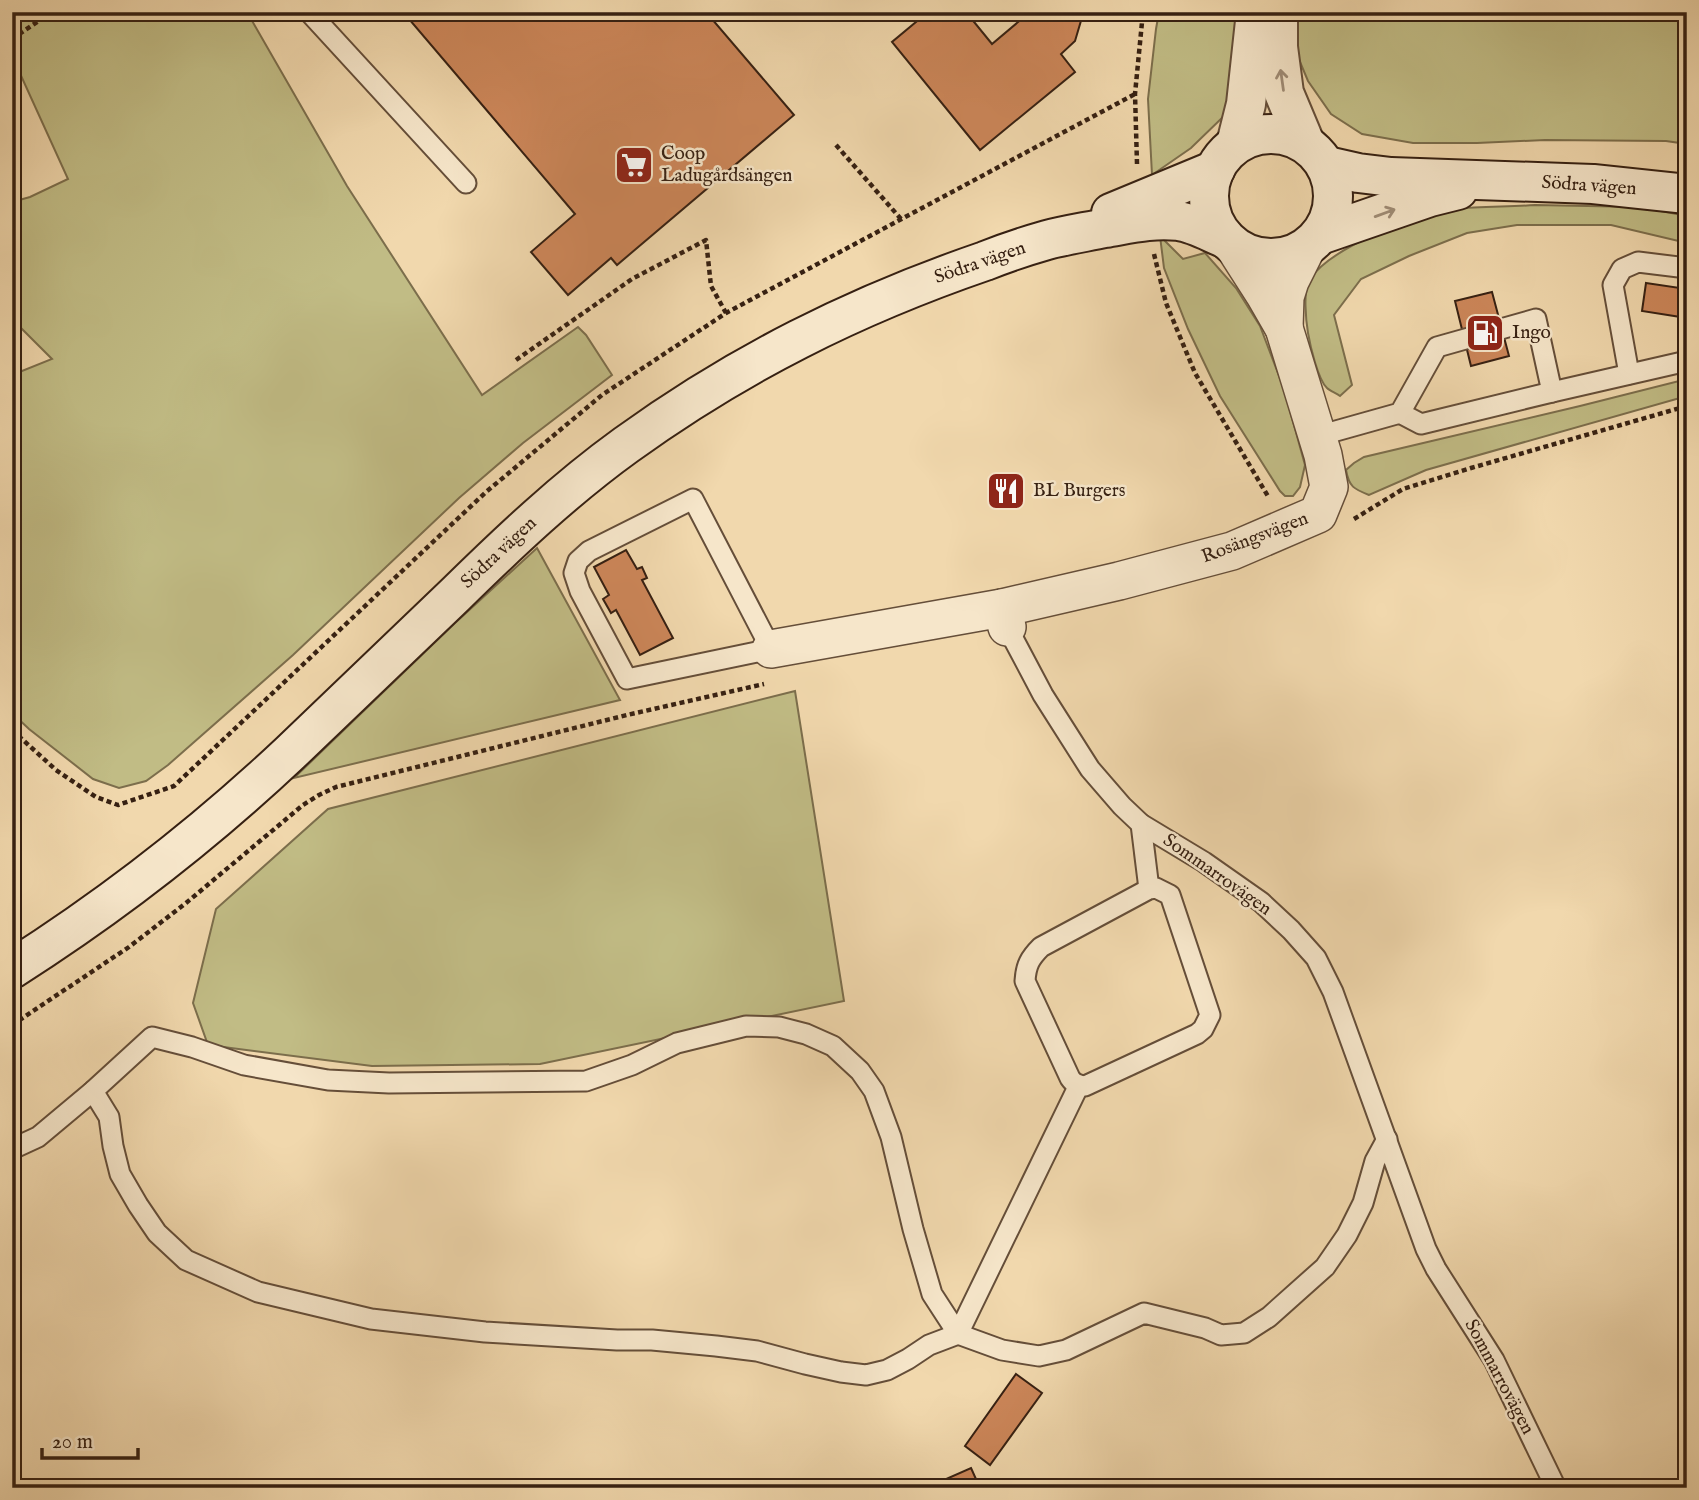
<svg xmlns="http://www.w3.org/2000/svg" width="1699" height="1500" font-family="'IM FELL English',serif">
  <rect width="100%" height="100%" fill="#f1d8ad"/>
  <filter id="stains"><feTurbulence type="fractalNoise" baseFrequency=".00286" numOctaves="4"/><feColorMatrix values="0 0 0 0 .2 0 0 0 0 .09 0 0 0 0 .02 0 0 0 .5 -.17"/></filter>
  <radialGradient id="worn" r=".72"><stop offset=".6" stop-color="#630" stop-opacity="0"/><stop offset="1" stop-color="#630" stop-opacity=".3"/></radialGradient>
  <g fill="#c1bc85" stroke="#7c6e4c" stroke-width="2">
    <polygon points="12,12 247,12 347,186 482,395 578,327 586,335 612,375 523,443 459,498 293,655 168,765 146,781 119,788 93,779 29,729 12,713 12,375 52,359 12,319 12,278 15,276 12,269 12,202 30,197 68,179 18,69 12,71"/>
    <polygon points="1159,12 1243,12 1225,115 1191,148 1152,175 1148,99 1156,29"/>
    <polygon points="1298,12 1687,12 1687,144 1666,141 1545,140 1477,143 1413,143 1362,134 1331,114 1308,81 1295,50"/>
    <path d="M1535,205L1640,207L1687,216V243L1611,225H1517L1467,233L1409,256L1361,279L1334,315L1352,385L1340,396C1336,393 1330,391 1327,388C1318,380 1310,345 1308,333C1306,321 1303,291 1309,280C1331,247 1416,214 1455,209C1481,206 1509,207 1535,205Z"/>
    <polygon points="1160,236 1183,259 1205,253 1236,288 1260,326 1284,389 1305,465 1300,487 1293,496 1285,496 1280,491 1220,396 1188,329 1164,268"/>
    <path d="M1687,379V396L1426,470L1369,495C1354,489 1349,487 1346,470L1354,463L1364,457L1580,406Z"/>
    <polygon points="537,548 620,700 294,778 455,623"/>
    <polygon points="795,691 844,1001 540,1064 372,1066 208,1045 193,1003 216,909 328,809"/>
  </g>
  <g fill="#cc8659" stroke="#362012" stroke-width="2">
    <polygon points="403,12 706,12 794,115 617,265 611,258 568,295 531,252 575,214"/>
    <polygon points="928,12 966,12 992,44 1030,12 1098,12 1096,18 1083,14 1075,41 1061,54 1075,72 980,150 892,42"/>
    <polygon points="1646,283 1687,289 1687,318 1642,311"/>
    <polygon points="1492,292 1509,356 1471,366 1455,301"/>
    <polygon points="626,550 637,569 642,567 647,578 642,580 673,638 640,655 616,610 611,613 603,599 609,595 594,567"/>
    <polygon points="1016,1374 1042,1393 990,1465 965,1446"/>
    <polygon points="971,1468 980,1488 939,1488 937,1483"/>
  </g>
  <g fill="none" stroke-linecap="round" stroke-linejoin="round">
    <defs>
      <g id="service">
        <polyline points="309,12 466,183"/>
        <polyline points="1629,374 1613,285 1622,269 1638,262 1687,268"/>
        <polyline points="1552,392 1687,361"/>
        <polyline points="1318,436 1400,413 1421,424 1552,392 1536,319 1437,347 1400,413"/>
        <polygon points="693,499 771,649 627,679 580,591 574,573 578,561 589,551"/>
        <polyline points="1007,627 1043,695 1090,769 1122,806 1141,824 1204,862 1261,902 1291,930 1316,958 1333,992 1426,1249 1436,1269 1494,1360 1556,1488"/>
        <polyline points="1141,824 1149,889"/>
        <path d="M1156,888L1170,895L1210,1015L1203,1029L1197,1034L1085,1086C1078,1085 1074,1084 1070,1078L1025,981C1026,965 1030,958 1041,947L1149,889Z"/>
        <polyline points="93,1091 109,1117 113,1146 120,1174 138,1205 157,1233 186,1260 258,1292 371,1319 485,1332 617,1340 652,1340 716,1346 757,1351 805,1364 841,1372 866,1375 887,1370 908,1359 929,1345 958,1334 1079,1085"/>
        <polyline points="12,1149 38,1137 93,1091 152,1037 192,1047 244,1065 328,1080 389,1083 586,1081 632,1065 677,1043 746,1026 779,1027 806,1034 833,1046 860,1071 874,1091 891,1137 913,1229 932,1294 958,1334 1002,1350 1039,1356 1066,1350 1144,1313 1205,1328 1221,1335 1244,1333 1269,1317 1325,1267 1347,1235 1363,1203 1375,1161 1387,1139"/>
      </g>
      <g id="minor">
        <polyline points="1284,328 1285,297 1290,281 1307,247"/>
        <polyline points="1002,608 1119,581 1232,551 1318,514 1329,487 1323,455 1284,328 1265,295 1233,245"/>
        <polyline points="771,649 1002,608 1007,627"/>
      </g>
      <g id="tertiary">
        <polyline points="1278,12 1278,47 1284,93 1305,143"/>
        <polyline points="1236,144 1246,104 1256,12"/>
      </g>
      <g id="secondary">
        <circle cx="1271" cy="196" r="62"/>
        <polyline points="1327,166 1358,173 1391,177 1593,184 1687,194"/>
        <polyline points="1111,213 1215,170"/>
        <polyline points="1320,235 1430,197 1458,190"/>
        <path d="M12,969C111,906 205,833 290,753C345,700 400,647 455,595C509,542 565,489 626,445C738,364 854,306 985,261C1005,253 1026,246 1047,240C1066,235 1086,232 1105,228C1129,224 1153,218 1178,221C1194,223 1211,233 1226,239"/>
      </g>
    </defs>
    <use href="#service" stroke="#654e39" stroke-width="23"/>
    <use href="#minor" stroke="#654e39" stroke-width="40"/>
    <use href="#tertiary" stroke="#654e39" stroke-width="42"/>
    <use href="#secondary" stroke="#362012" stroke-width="42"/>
    <g stroke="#362012" stroke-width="4.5" stroke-dasharray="5 3.5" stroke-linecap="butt">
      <polyline points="12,39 52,12"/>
      <polyline points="836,145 901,219"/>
      <polyline points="1137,164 1135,94 1143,12"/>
      <polyline points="1154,254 1166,303 1195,373 1269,498"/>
      <polyline points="516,360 632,279 706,240 711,286 726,313"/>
      <polyline points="12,476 15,494 12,505"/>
      <polyline points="1354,519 1403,489 1471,468 1687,406"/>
      <polyline points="12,730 56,770 96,797 118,805 174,786 486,492 602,395 726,313 1135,94"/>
      <polyline points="12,1025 129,947 186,903 303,805 319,795 336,787 627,715 764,684"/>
    </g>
    <use href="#service" stroke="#f6e6ca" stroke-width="19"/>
    <use href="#minor" stroke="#f6e6ca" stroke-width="37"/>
    <use href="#tertiary" stroke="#f6e6ca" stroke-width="38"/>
    <use href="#secondary" stroke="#f6e6ca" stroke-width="38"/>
  </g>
  <defs><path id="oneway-shaft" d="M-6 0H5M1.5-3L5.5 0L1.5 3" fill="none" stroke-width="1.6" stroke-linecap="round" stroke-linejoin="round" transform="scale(1.75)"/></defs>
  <g stroke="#a08d77">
    <use href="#oneway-shaft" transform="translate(1282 80) rotate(-98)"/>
    <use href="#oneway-shaft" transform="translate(1385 213) rotate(-20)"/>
  </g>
  <defs>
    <symbol id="supermarket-square" viewBox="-11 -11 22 22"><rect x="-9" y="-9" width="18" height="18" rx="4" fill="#8f2418" stroke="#f6e6ca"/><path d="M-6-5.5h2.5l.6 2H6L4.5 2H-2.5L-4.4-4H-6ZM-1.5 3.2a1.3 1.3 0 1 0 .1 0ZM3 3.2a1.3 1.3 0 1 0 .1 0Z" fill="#fff"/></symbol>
    <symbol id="fuel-square" viewBox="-11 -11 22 22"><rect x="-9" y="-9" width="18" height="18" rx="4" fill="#8f2418" stroke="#f6e6ca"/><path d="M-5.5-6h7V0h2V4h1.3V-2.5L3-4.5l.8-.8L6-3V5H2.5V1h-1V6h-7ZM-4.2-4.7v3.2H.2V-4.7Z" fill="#fff"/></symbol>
    <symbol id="restaurant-square" viewBox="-11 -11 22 22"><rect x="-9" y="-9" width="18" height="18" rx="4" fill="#8f2418" stroke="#f6e6ca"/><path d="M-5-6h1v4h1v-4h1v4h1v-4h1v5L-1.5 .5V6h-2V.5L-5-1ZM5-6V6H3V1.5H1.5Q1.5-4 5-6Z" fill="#fff"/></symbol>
  </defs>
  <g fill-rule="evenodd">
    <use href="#supermarket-square" x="612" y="143" width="44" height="44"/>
    <use href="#fuel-square" x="1463" y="311" width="44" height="44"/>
    <use href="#restaurant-square" x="984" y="469" width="44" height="44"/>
  </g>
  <g text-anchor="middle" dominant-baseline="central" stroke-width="5" stroke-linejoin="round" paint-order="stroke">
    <g font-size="19" fill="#362012" stroke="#f6e6ca" text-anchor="start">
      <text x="661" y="154">Coop<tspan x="661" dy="22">Ladugårdsängen</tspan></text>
      <text x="1512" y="333">Ingo</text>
      <text x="1033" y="491">BL Burgers</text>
    </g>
    <g font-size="19" fill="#362012" stroke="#f6e6ca">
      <text transform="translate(1589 186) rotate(4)">Södra vägen</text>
      <text transform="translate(980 263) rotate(-19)">Södra vägen</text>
      <text transform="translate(1255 538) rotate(-21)">Rosängsvägen</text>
      <text transform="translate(499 553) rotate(-43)">Södra vägen</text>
      <text transform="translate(1217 875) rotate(35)">Sommarrovägen</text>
      <text transform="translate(1499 1377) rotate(62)">Sommarrovägen</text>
    </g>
  </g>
  <rect width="1699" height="1500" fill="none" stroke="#f1d8ad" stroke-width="42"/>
  <rect x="14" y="14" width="1671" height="1472" fill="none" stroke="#362012" stroke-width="3.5"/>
  <rect x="21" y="21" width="1657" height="1458" fill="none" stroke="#362012" stroke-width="2"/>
  <path d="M42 1448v10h96v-10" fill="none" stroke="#362012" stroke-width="3.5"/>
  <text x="52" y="1448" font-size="21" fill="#362012" stroke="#f6e6ca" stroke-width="5" paint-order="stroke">20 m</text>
  <rect width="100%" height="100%" filter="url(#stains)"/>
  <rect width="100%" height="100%" fill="url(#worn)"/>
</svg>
